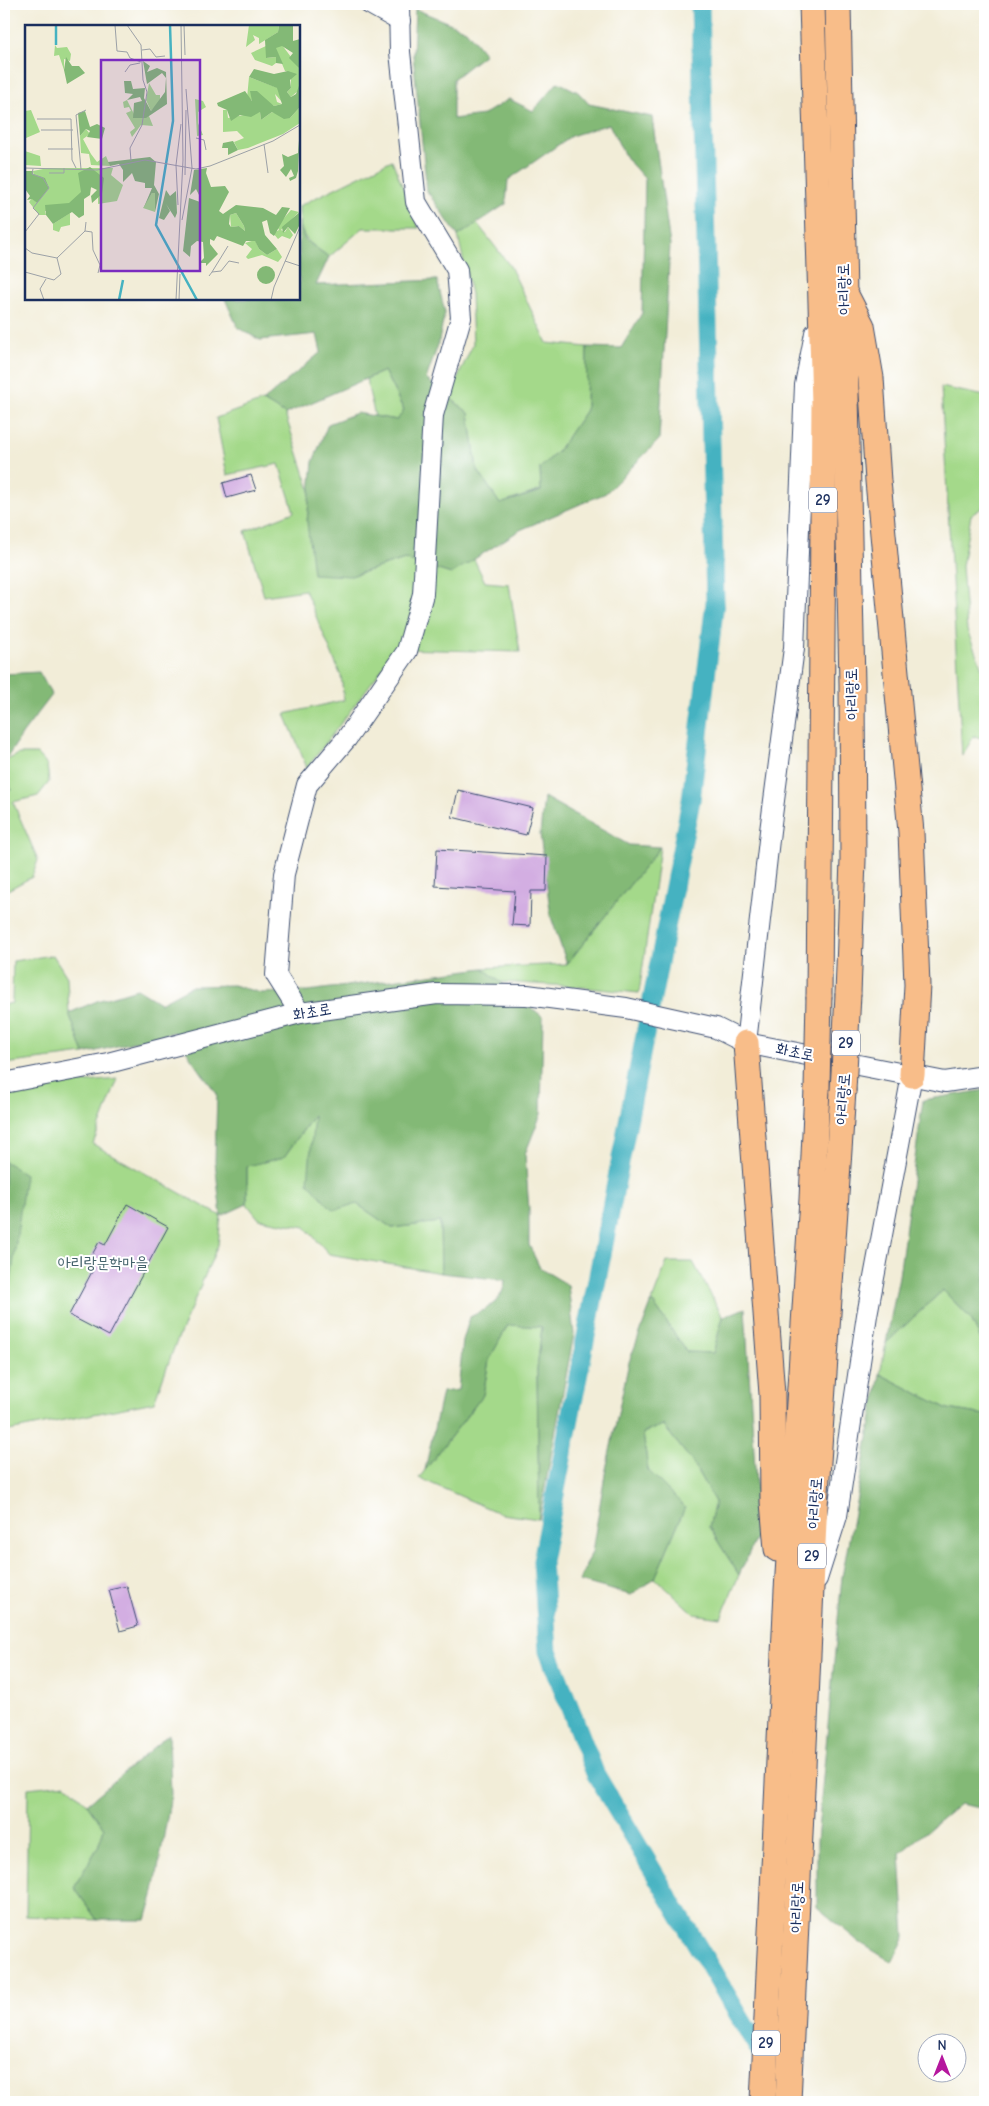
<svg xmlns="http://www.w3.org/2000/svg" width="989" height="2106" font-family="'Comic Neue','Poor Story',sans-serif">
  <rect width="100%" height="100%" fill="#fff"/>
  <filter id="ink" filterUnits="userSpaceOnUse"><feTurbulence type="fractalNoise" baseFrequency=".02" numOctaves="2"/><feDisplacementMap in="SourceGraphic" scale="10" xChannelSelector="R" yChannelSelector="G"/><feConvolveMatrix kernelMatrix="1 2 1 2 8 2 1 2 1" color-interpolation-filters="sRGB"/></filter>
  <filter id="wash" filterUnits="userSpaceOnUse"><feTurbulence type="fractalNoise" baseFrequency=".0096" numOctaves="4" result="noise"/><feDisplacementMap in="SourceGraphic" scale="20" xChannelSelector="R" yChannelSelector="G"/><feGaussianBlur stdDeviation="1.12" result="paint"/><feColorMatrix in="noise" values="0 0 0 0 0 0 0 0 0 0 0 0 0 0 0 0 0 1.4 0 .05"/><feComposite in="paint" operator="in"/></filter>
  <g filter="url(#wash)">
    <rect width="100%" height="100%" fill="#f2edd8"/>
    <g fill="#a4d98a" stroke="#608474">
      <path d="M392,160L419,228H363L329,257C304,239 299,238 299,206Z"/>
      <polygon points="477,223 510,266 547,343 587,347 586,410 558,451 540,468 541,490 500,504 477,469 469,413 449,397 473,344 471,294 458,236"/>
      <polygon points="384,371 404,411 397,420 375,416 366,379"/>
      <polygon points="941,387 985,396 985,506 971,515 962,566 967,630 985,676 985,739 974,736 962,756"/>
      <polygon points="263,401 285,414 310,490 307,522 351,576 405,559 451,574 474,559 485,582 509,584 520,652 397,649 307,768 285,714 344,700 341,676 305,590 264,596 245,531 294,512 279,464 227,475 216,418"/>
      <polygon points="19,754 37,754 47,765 49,782 38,796 13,802 38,860 32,877 4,892 4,792 11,790 5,761"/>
      <polygon points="660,847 639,993 569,986 500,982 483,968 567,964"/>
      <polygon points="53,955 67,977 69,1013 84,1054 4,1064 4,1005 12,1003 13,961"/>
      <polygon points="118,1079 93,1144 221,1216 218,1245 174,1348 154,1402 4,1432 4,1090"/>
      <polygon points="315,1114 357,1204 392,1228 440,1222 441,1273 329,1254 305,1227 259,1219 247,1204 247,1166 284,1157"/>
      <polygon points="667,1262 693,1262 723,1317 713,1353 687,1352 652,1301"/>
      <polygon points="943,1290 971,1319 985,1348 985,1415 948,1409 880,1374 886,1343"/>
      <polygon points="508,1324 542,1327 537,1369 539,1519 501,1514 419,1478 483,1395 489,1360"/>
      <polygon points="663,1425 691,1460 715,1502 709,1527 739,1575 721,1618 694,1614 655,1578 685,1507 648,1470 643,1433"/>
      <polygon points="66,1784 87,1804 104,1828 98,1847 74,1887 97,1920 26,1916 28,1788"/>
    </g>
    <g fill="#83b976" stroke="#4f746a">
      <polygon points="415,9 466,30 485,54 453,79 453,119 483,115 509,99 533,111 558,82 578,92 589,104 652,117 670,245 659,440 606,493 520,530 451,574 405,559 351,576 313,574 307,522 313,462 328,424 357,413 397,420 404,410 384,371 285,414 263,401 321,352 317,334 260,340 238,328 225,299 299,299 299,222 305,240 329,257 316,285 437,280 445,312 438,345 426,379 469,413 477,469 500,504 541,491 540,468 558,451 586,410 587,347 621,348 642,313 645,179 626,158 609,124 571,136 508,180 506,204 458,236 427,191 413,55"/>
      <polygon points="39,672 52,695 23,733 5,761 11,790 4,792 4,674"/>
      <polygon points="544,797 629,845 660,847 567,964 551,917 540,834"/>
      <path d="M483,968L543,1017L541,1114L525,1154L529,1210V1245L540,1268L568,1285L574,1334L539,1519L537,1369L542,1327L508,1325L489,1360L483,1395L425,1470L442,1392L458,1390L463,1340L470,1317C488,1308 503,1302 505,1280L441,1273L440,1222L392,1228L357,1204L333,1210L308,1182L314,1115L284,1157L247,1166V1204L221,1216L215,1161L217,1094L191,1058L175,1032L84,1054L69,1013L97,1001L137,989L160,1003L192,986L233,985L261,993L308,991Z"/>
      <polygon points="985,1090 985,1348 971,1319 943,1290 886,1343 899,1276 923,1100"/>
      <polygon points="4,1161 25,1174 4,1335"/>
      <polygon points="652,1301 687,1352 713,1353 723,1317 745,1308 759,1531 739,1575 709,1527 715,1502 691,1460 663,1425 643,1433 648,1470 685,1507 655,1578 631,1595 579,1581 592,1552 605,1474 629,1362"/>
      <polygon points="880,1374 948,1409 985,1415 985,1809 960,1804 900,1853 905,1937 892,1962 859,1942 817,1907 817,1841 842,1577"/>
      <polygon points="169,1734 171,1795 154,1892 146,1920 97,1920 74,1887 98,1847 104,1828 87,1804"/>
    </g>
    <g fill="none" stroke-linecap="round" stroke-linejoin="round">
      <polyline stroke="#45b2c1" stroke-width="19" points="700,4 715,602 691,800 542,1561 548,1651 595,1773 767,2063"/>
    </g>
    <g id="blocks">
      <g fill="#d3aee2">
        <polygon points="251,475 256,490 227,498 223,483"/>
        <polygon points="458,790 533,808 526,835 452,817"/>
        <polygon points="437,849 547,856 546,891 531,891 530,926 512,925 515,891 435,886"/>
        <polygon points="127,1204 168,1227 109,1336 69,1315 94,1268 87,1264 99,1242 105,1245"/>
        <polygon points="127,1586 138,1626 120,1631 109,1590"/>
      </g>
    </g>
  </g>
  <g filter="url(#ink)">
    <use href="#blocks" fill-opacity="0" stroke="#3b4c70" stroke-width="1"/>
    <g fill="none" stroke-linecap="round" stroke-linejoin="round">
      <defs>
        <g id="minor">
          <polyline points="370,4 400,21"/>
          <polyline points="300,1013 276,975 284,874 307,785 347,738 407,651 423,594 433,415 461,318 457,270 416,202 400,52 399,4"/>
          <polyline points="746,1043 770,831 794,648 805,385 815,333"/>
          <polyline points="4,1083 108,1063 300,1013 437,994 527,995 626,1008 716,1028 746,1043 945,1082 985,1076"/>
          <polyline points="817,1579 837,1516 867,1315 912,1075"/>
        </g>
        <g id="major">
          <polyline points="812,4 824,403 819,997"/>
          <polyline points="838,4 852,685 853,860 848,994"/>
          <polyline points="847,297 862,326 871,378 878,481 911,832 917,985 912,1075"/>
          <polyline points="746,1043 772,1394 773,1502 777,1549"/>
          <polyline points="763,2102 787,1590 812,1199 817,1089"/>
          <polyline points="788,2102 814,1521 843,1091"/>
        </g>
      </defs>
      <use href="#minor" stroke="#3b4c70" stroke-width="22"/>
      <use href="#major" stroke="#3b4c70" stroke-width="27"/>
      <use href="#minor" stroke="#fff" stroke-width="20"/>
      <use href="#major" stroke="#f8bd89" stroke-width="25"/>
      <defs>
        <g id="major-bridge">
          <polyline points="817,1089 819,997"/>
          <polyline points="843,1091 848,994"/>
        </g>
      </defs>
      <use href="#major-bridge" stroke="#3b4c70" stroke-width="27" stroke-linecap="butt"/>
      <use href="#major-bridge" stroke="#f8bd89" stroke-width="25"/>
    </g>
  </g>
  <g text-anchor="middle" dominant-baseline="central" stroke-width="4" stroke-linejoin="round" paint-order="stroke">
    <g fill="#fff" stroke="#5f6d8e" stroke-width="1">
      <rect x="809" y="487.5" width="28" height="25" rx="4"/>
      <rect x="832" y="1030.5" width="28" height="25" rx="4"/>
      <rect x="798" y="1543.5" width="28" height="25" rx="4"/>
      <rect x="752" y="2030.5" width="28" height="25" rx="4"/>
    </g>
    <g font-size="15" font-weight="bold" fill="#1b2f5e">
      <text x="823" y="500">29</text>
      <text x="846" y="1043">29</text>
      <text x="812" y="1556">29</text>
      <text x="766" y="2043">29</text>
    </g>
    <g font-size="16" fill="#1b2f5e" stroke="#fff">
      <text transform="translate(844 289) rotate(-91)">아리랑로</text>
      <text transform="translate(852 694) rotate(-91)">아리랑로</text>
      <text transform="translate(312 1012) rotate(-10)">화초로</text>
      <text transform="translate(795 1052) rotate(11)">화초로</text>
      <text transform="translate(843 1099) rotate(-86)">아리랑로</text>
      <text transform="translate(815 1503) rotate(-86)">아리랑로</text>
      <text transform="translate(797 1907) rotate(-88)">아리랑로</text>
    </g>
    <g font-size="16" fill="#44626b" stroke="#fff">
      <text x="103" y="1263">아리랑문학마을</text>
    </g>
  </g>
  <g transform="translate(25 25)">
    <rect width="275" height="275" fill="#f2edd8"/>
    <path d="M224,0H254L253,7L234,19V13L228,10L230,15L221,22ZM30,20L32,23L42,22L46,29L45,36L39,34V45L34,30L29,31ZM257,20L275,44L274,65L266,72L262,67L266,63V48L260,46L250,22ZM241,21L242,33L251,32V38L247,41L230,35L226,28ZM224,52L253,63L257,77L250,69L252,77L257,79L249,81L226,66L228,76L222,73ZM124,58L131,70H135V76L126,86L121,75ZM170,74L178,76L181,82L173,87V98L178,110L172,111ZM102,75L111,93L124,91L128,101L116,100L107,112L105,107L110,103L101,88L106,86L104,82L99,83L98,77ZM275,82V98L258,109L223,123L213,125L209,117L219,113L212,106L198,107V85H202L203,93L235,87L236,95L247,87L265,93ZM6,85L15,107L1,113L0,86ZM61,104L65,109L58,114L66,129L72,137L81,131L85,141L66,140L64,129L56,128L55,111ZM0,126L15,131L16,141L0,140ZM23,143H88L86,150L98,160L92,176L73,179V158L58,168L43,186H20L21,190H14L4,177L7,173L12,178L8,146ZM127,168H130V187L118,183ZM266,185L274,187L256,205L260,207L263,202L268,210L265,214L257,211L253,214L248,208L254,205L252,201ZM45,188V200L36,202L34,207L28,205V199ZM211,188L219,201L220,206L214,201L206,202L205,190ZM230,215L234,224L242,230L252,224L257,232L253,237L237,230L223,234L221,232L227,224L220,218Z" fill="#a4d98a"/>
    <path d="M254,0H268V16L275,14V44L264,33L268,28L257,21L251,23L258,39L251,38V32L241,33L240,15L253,7ZM41,32L47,41H54L60,48L42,59L39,45ZM118,36L125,41L122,47L132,43L141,47L142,79L121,93H108L109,78L117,76L115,72L102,75L108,69L100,68L99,56H106L108,64L120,63L119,73L126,86L140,67L141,53L137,48L122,59ZM229,44L249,49L263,46L272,49L265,55L266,63L262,67L266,72L271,69L275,58V82L265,93L259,94L247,87L236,95L235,87L226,92L215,90L206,96L202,85L193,81L192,78L220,66L227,76L225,66H232L249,81L257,79L252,63L224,52ZM60,86L65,102L72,99L80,103L77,114L62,112L65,106L61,104L55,111L53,88ZM275,103L273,146L271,153L265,156L264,153L269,151L266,144L261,152L255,145L259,141L257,129L263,132L273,128ZM208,116L213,125L203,130V123H197L198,118ZM125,132L131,137L129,160L134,169L130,187V168H127L119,182L127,163H120V158L110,156L107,148L98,157V145L94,139L85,141L83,137ZM65,142L79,153L77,169L67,178L66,171L72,165L66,162L65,170L59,174V190L54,193L47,187L28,199L21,190L20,180L44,178L56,167L53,148ZM182,143L181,148L186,162L200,161L204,167L194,186L198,189L211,180L238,183L251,190L257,182L265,183L249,211L245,208L242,195L237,197L240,210L252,224L242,230L234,224L230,216H221L218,221L192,211L189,216L185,214V219L193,229L181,241V238H174L179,233L178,217L172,216L166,221L165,232L158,226L164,173L175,177L176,174L171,164L165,170L169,145ZM211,188L219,201L220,206L214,201L206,202L204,199L205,190ZM0,146H8V149L20,153L24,163L12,178L7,174L2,175L5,171L0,164ZM141,165L145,171L151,166L152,188L150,193L141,179L145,186L139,195L134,193ZM275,187V199L270,209L263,202L258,208L257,202ZM232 250a9 9 0 1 1 18 0a9 9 0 1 1-18 0Z" fill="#83b976" fill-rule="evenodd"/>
    <path fill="none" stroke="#45b2c1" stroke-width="2.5" d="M145,0L148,96L131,200L172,275M31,20V0M94,275L98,255"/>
    <path fill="none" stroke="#9ca1a7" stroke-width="1" d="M90,0L92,26L102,27L105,33L116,37M102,0L116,20L118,55L122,67L117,100L105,123L106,136M159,0L160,30M117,25L125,24L131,32L140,31M100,47L105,40L115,38M161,64L167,143M12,94H46L47,135L51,143M16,105H48M171,113L179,115L181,125M239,119L243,148M23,124H48M151,140L156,99M151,140L153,180M0,143L72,145L120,135L171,144L185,141L248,116L275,100M56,144L51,90L61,85M24,148H39V143M160,150L161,85M157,195L167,143M60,206L67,207L68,225L75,240L73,248M0,207L14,189L8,183L24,163L18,153L7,149L8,144M0,223L7,228L32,233L36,249L29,255L0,247M32,233L60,206L61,197M260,236L275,241M187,247L203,221M184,251L187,247L196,246L204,236L214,238M19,275L15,264L21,254M151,275L158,135L156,0M154,275L155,249M246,275L249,262L275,202"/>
    <path fill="#7b2cbf" fill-opacity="0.15" stroke="#7b2cbf" stroke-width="2.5" d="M76,35H175V246H76Z"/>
    <rect width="275" height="275" fill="none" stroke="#1b2f5e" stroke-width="2.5"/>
  </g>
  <rect width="989" height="2106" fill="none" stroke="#fff" stroke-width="20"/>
  <g transform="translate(942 2058)"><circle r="24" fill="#ffffff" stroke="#a4acbf"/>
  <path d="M0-4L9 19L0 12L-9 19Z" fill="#b5179e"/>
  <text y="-8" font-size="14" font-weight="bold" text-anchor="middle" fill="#1b2f5e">N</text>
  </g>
</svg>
